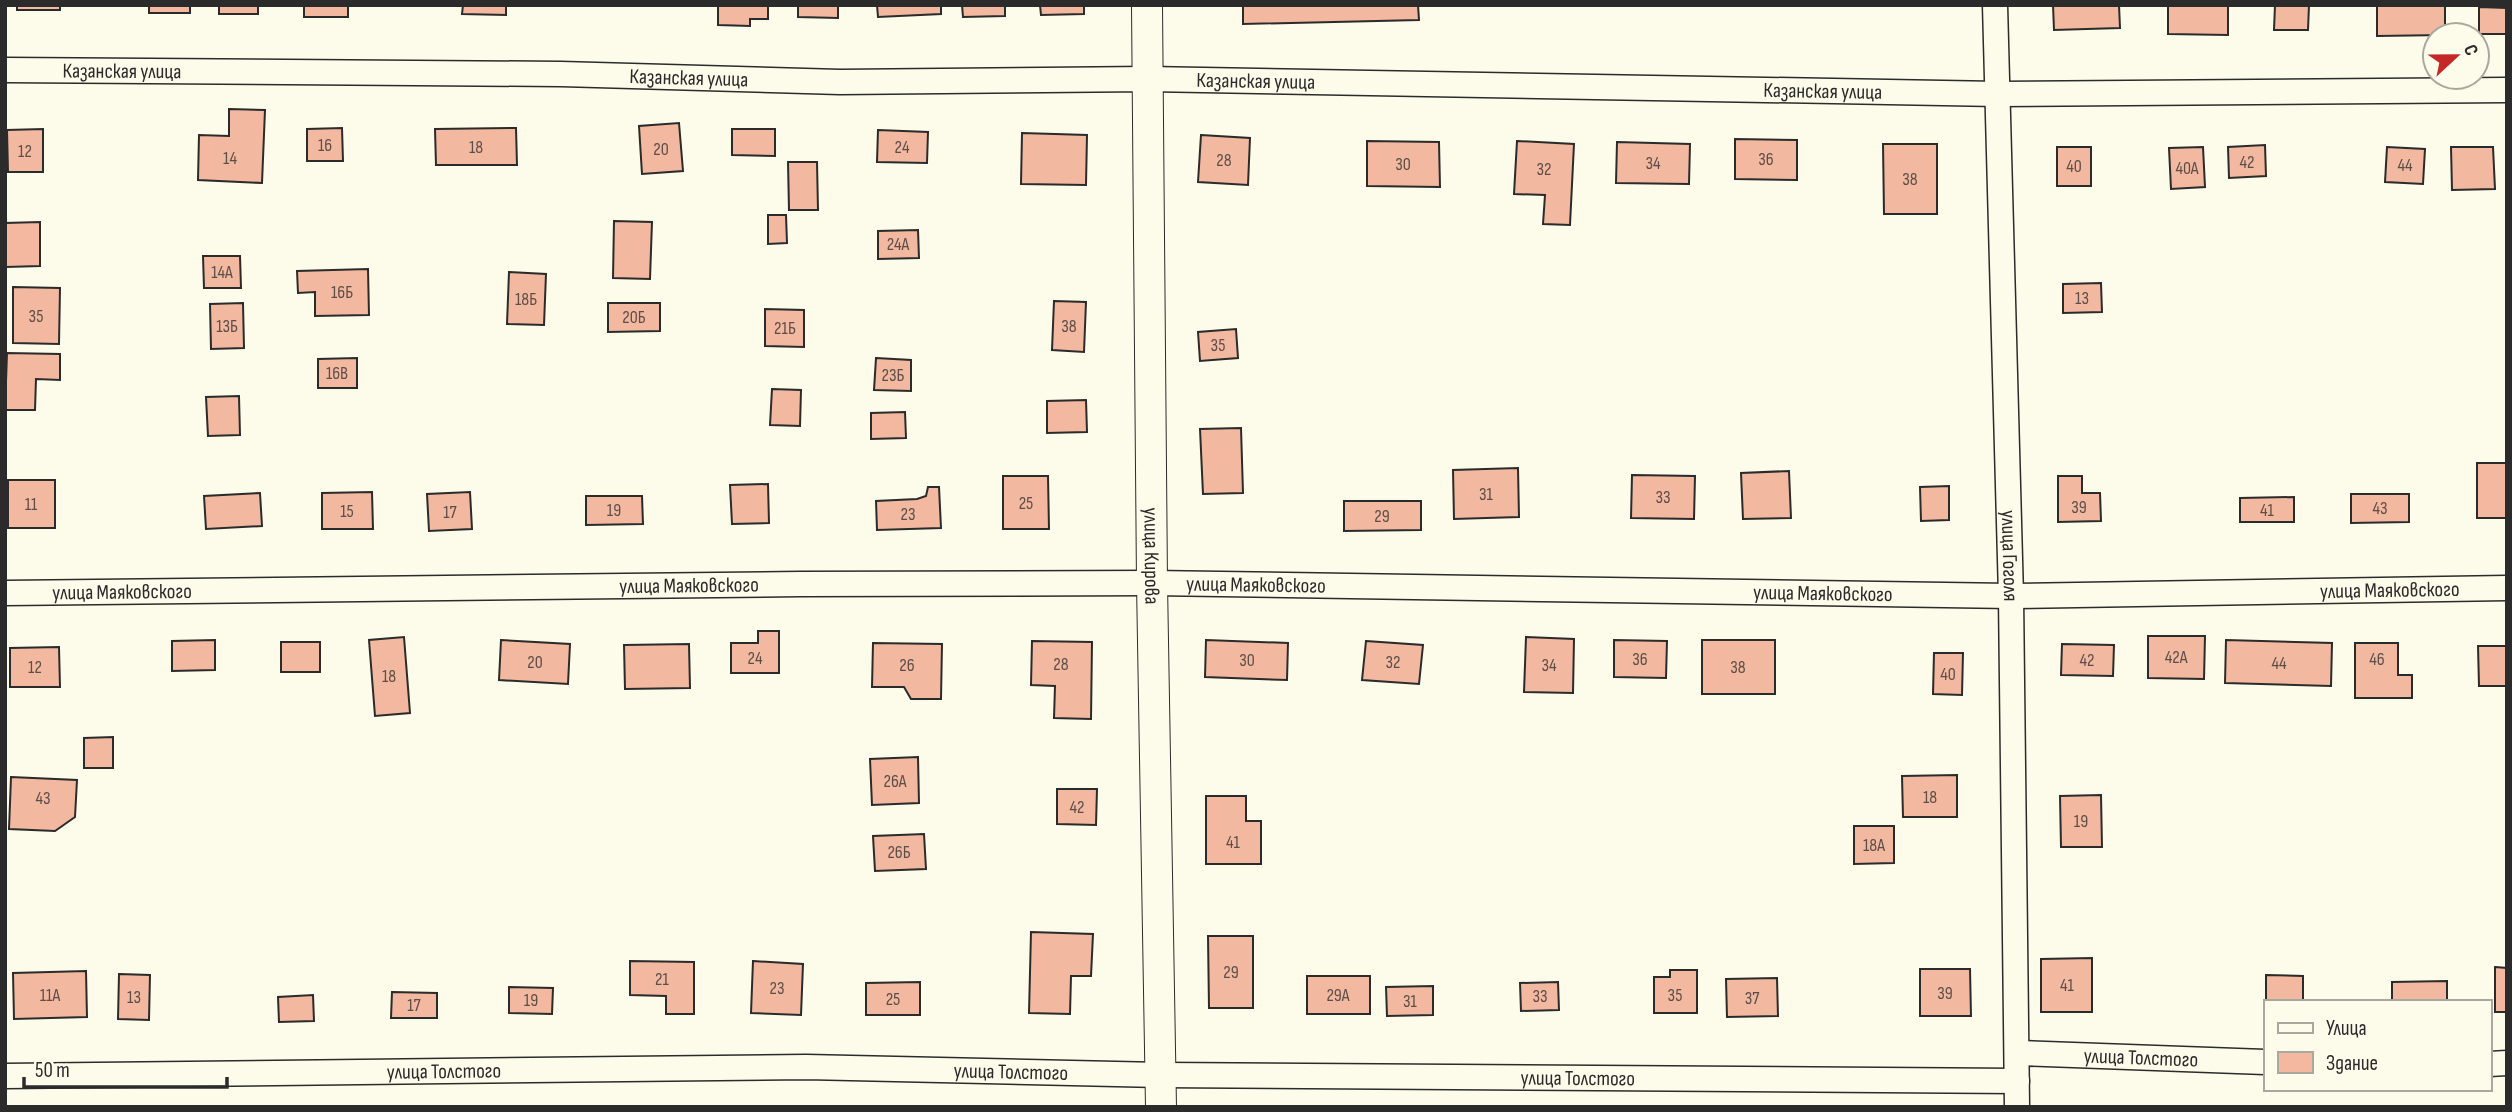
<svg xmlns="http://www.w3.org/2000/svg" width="2512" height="1112" font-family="'Sofia Sans Condensed',sans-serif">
  <rect width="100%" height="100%" fill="#fdfbea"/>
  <g fill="#f2b8a0" stroke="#2b2b2b" stroke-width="2">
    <rect x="17" y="5" width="43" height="5"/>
    <rect x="149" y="5" width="41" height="8"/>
    <rect x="219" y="5" width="39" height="9"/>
    <rect x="304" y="5" width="44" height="12"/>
    <polygon points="463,5 506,5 506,15 462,14"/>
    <polygon points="718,5 768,5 768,19 750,19 750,26 718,25"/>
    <polygon points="798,5 838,5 838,18 798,17"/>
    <polygon points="877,5 941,5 941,14 878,17"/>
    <polygon points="962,5 1005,5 1005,16 963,17"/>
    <polygon points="1040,5 1084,5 1084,14 1041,15"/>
    <polygon points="1243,5 1418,5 1419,20 1243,24"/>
    <polygon points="2053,5 2119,5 2120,28 2054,30"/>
    <polygon points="2168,5 2228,5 2228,35 2168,34"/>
    <polygon points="2275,5 2309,5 2308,30 2274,30"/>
    <polygon points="2377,5 2445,5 2445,35 2377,36"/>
    <polygon points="2479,7 2507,8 2507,34 2479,34"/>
    <polygon points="229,109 265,110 262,183 198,180 199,135 229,136"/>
    <polygon points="679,123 683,171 642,174 639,126"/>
    <polygon points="342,128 343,161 307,161 307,129"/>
    <polygon points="516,128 517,165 436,165 435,129"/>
    <polygon points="43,129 43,172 8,172 7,130"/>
    <polygon points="732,129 775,129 775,156 732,155"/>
    <polygon points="878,130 928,132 927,163 877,162"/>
    <polygon points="1022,133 1087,135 1086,185 1021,184"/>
    <polygon points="1201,135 1250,138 1248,185 1198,182"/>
    <polygon points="1735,139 1797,140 1797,180 1735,179"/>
    <polygon points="1367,141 1439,142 1440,187 1367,186"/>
    <polygon points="1517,141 1574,144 1570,225 1543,224 1545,195 1514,194"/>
    <polygon points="1617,142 1690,144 1689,184 1616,183"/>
    <polygon points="1883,144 1937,144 1937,214 1884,214"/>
    <polygon points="2265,145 2266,176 2229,178 2228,147"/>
    <rect x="2057" y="147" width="34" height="39"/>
    <polygon points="2203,147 2205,187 2171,189 2169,148"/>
    <polygon points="2387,147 2425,149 2423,184 2385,182"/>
    <polygon points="2451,147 2493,147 2495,189 2452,190"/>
    <polygon points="788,162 817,162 818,210 789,210"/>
    <polygon points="768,215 786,215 787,243 768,244"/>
    <polygon points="614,221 652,222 650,279 613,278"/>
    <polygon points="40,222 40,266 6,267 5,223"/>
    <polygon points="918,230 919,258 878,259 878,231"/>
    <polygon points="203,256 240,256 241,288 204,288"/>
    <polygon points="368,269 369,315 315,316 315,292 298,293 297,271"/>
    <polygon points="509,272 546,274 544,325 507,324"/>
    <polygon points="2101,283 2102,312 2063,313 2063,284"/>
    <polygon points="13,287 60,288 59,344 13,343"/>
    <polygon points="1054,301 1086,302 1084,352 1052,350"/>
    <polygon points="243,303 244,348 211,349 210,304"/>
    <polygon points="608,303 660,303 660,331 608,332"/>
    <polygon points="765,309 804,310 804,347 765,346"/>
    <polygon points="1236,329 1238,358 1200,361 1198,332"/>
    <polygon points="7,353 60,354 60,380 36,379 35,410 5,410"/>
    <polygon points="357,358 357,388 318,388 318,359"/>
    <polygon points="876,358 911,360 911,391 874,390"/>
    <polygon points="772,389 801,390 800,426 770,425"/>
    <polygon points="239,396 240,435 208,436 206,397"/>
    <polygon points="1086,400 1087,432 1047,433 1047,401"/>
    <polygon points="905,412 906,438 871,439 871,413"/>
    <polygon points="1241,428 1243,493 1203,494 1200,429"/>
    <rect x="2477" y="463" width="30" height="55"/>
    <polygon points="1518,468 1519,517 1454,519 1453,470"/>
    <polygon points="1789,471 1791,518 1743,519 1741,473"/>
    <polygon points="1632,475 1695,476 1694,519 1631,518"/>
    <polygon points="1003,476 1048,476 1049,529 1003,529"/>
    <polygon points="2058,476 2082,476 2082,493 2100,493 2101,521 2058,522"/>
    <rect x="8" y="480" width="47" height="48"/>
    <polygon points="768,484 769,523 732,524 730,485"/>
    <polygon points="1949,486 1949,520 1921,521 1920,487"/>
    <polygon points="928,487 939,487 941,528 877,530 876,501 917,499 926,496"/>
    <polygon points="372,492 373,529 322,529 322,493"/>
    <polygon points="470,492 472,529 429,531 427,494"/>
    <polygon points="260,493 262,526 206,529 204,496"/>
    <polygon points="2351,494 2409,494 2409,522 2351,523"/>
    <polygon points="586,496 642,496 643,524 586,525"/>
    <polygon points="2294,497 2294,522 2240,522 2240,498"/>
    <polygon points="1344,501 1421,501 1421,530 1344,531"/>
    <polygon points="758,631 779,631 779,673 731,673 731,643 758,643"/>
    <polygon points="2148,636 2205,636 2204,679 2148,678"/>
    <polygon points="404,637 410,713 375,716 369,640"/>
    <polygon points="1526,637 1574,639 1573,693 1524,692"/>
    <polygon points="215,640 215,670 172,671 172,641"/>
    <polygon points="501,640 570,644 568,684 499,680"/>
    <polygon points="1206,640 1288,643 1287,680 1205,677"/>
    <polygon points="1614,640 1667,641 1666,678 1614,677"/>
    <rect x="1702" y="640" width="73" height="54"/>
    <polygon points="2226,640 2332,643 2331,686 2225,683"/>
    <polygon points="1032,641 1092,642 1091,719 1054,718 1055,686 1031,685"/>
    <polygon points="1366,641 1423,645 1419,684 1362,680"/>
    <rect x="281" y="642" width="39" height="30"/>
    <polygon points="873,643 942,644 941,699 911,699 904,687 872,687"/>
    <polygon points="2355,643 2398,643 2398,675 2412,675 2412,698 2355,698"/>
    <polygon points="689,644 690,688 625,689 624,645"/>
    <polygon points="2062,644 2114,645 2113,676 2061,675"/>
    <polygon points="2478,646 2507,646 2507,686 2479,686"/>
    <polygon points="59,647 60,687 10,687 10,648"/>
    <polygon points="1934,653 1963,653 1962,695 1933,694"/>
    <polygon points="113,737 113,768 84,768 84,738"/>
    <polygon points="918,757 919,803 872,805 870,759"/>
    <polygon points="1957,775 1957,817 1903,817 1902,776"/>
    <polygon points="11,777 77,780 75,817 55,831 9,829"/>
    <polygon points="1057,789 1097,789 1096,825 1057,824"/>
    <polygon points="2101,795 2102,847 2061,847 2060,796"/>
    <polygon points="1206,796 1246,796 1246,821 1261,821 1261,864 1206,864"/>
    <polygon points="1854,826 1894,826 1894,863 1854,864"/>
    <polygon points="924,834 926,869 875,871 873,836"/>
    <polygon points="1031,932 1093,934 1091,976 1071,976 1070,1014 1029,1013"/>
    <polygon points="1208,936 1253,936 1253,1008 1209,1008"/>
    <polygon points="2092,958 2092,1012 2041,1012 2041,959"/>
    <polygon points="630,961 694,962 694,1014 666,1014 666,996 630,995"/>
    <polygon points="753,961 803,964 801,1015 751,1013"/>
    <polygon points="2495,967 2507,968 2507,1012 2495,1012"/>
    <polygon points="1920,969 1970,969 1971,1016 1920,1016"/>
    <polygon points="1670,970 1697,970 1697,1013 1654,1013 1654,977 1670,977"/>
    <polygon points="86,971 87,1017 14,1019 13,973"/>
    <polygon points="119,974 150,975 149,1020 118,1019"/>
    <polygon points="2266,975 2303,976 2303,1002 2266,1002"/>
    <rect x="1307" y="976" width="63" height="38"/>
    <polygon points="1777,978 1778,1016 1727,1017 1726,979"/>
    <polygon points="2447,981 2447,1002 2392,1002 2392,982"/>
    <polygon points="920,982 920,1015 866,1015 866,983"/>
    <polygon points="1558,982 1559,1010 1521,1011 1520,983"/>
    <polygon points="1433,986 1433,1015 1387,1016 1386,987"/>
    <polygon points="509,987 553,988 552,1014 509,1013"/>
    <polygon points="392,992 437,993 437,1018 391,1018"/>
    <polygon points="313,995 314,1021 279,1022 278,997"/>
  </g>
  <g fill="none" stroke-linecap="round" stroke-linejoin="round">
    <defs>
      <g id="minor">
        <path id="s1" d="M1995,5L2011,596L2017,1107"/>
        <path id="s2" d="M5,70L561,74L840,82L1148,79L1998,94L2507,90"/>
        <path id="s3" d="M5,593L801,584L1152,583L2011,596L2507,588"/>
        <path id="s4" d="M2017,1053L2265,1062"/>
        <polyline points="2489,1064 2507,1063"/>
        <path id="s5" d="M5,1076L806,1067L1160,1075L2017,1081"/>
      </g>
      <g id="tertiary">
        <path id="s6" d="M1147,5L1152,583L1161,1107"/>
      </g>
    </defs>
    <use href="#minor" stroke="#2b2b2b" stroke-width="27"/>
    <use href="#tertiary" stroke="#2b2b2b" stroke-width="32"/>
    <use href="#minor" stroke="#fdfbea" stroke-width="24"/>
    <use href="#tertiary" stroke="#fdfbea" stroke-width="30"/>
  </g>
  <g text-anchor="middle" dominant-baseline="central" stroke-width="5" stroke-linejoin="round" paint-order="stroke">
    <g font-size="18" fill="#5d4e48">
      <text x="325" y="145">16</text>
      <text x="476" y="147">18</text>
      <text x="902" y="147">24</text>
      <text x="661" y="149">20</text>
      <text x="25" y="151">12</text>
      <text x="230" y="158">14</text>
      <text x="1766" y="159">36</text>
      <text x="1224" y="160">28</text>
      <text x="2247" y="162">42</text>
      <text x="1653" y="163">34</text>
      <text x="1403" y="164">30</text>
      <text x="2405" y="165">44</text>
      <text x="2074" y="166">40</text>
      <text x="2187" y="168">40А</text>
      <text x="1544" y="169">32</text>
      <text x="1910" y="179">38</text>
      <text x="898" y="244">24А</text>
      <text x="222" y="272">14А</text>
      <text x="342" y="292">16Б</text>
      <text x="2082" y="298">13</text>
      <text x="526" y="299">18Б</text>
      <text x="36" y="316">35</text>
      <text x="634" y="317">20Б</text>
      <text x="227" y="326">13Б</text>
      <text x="1069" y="326">38</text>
      <text x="785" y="328">21Б</text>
      <text x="1218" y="345">35</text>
      <text x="337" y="373">16В</text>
      <text x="893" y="375">23Б</text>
      <text x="1486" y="494">31</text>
      <text x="1663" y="497">33</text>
      <text x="1026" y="503">25</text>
      <text x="31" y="504">11</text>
      <text x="2079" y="507">39</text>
      <text x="2380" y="508">43</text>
      <text x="614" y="510">19</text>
      <text x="2267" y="510">41</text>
      <text x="347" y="511">15</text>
      <text x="450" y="512">17</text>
      <text x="908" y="514">23</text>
      <text x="1382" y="516">29</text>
      <text x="2176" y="657">42А</text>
      <text x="755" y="658">24</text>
      <text x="1640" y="659">36</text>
      <text x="2377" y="659">46</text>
      <text x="1247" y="660">30</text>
      <text x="2087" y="660">42</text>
      <text x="535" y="662">20</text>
      <text x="1393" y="662">32</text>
      <text x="2279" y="663">44</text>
      <text x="1061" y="664">28</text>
      <text x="907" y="665">26</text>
      <text x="1549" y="665">34</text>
      <text x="35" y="667">12</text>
      <text x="1738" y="667">38</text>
      <text x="1948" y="674">40</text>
      <text x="389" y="676">18</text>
      <text x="895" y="781">26А</text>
      <text x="1930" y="797">18</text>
      <text x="43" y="798">43</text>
      <text x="1077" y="807">42</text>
      <text x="2081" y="821">19</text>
      <text x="1233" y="842">41</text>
      <text x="1874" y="845">18А</text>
      <text x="899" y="852">26Б</text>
      <text x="1231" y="972">29</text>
      <text x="662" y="979">21</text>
      <text x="2067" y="985">41</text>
      <text x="777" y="988">23</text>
      <text x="1945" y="993">39</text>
      <text x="50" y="995">11А</text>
      <text x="1338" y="995">29А</text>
      <text x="1675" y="995">35</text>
      <text x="1540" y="996">33</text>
      <text x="134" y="997">13</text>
      <text x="1752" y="998">37</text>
      <text x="893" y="999">25</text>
      <text x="531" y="1000">19</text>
      <text x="1410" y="1001">31</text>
      <text x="414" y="1005">17</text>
    </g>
    <g font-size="21" fill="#2b2b2b" stroke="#fdfbea">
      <text stroke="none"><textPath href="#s2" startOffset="117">Казанская улица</textPath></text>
      <text stroke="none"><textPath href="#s2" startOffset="684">Казанская улица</textPath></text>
      <text stroke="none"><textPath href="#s2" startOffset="1251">Казанская улица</textPath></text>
      <text stroke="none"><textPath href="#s2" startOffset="1818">Казанская улица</textPath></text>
      <text stroke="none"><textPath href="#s6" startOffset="551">улица Кирова</textPath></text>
      <text stroke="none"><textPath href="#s1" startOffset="551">улица Гоголя</textPath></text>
      <text stroke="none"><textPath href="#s3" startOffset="684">улица Маяковского</textPath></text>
      <text stroke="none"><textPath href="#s3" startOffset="1251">улица Маяковского</textPath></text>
      <text stroke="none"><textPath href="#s3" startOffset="2385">улица Маяковского</textPath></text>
      <text stroke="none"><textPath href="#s3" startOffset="117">улица Маяковского</textPath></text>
      <text stroke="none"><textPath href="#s3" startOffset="1818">улица Маяковского</textPath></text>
      <text stroke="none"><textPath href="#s4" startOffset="124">улица Толстого</textPath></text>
      <text stroke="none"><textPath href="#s5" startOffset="439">улица Толстого</textPath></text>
      <text stroke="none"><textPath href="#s5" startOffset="1006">улица Толстого</textPath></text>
      <text stroke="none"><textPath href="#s5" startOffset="1573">улица Толстого</textPath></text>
    </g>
  </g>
  <rect width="2512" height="1112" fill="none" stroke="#2b2b2b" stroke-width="14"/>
  <rect x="2264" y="1000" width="228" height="91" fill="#fdfbea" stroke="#a9a89e" stroke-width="2"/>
  <rect x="2278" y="1023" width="35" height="10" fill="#fdfbea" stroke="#a9a89e" stroke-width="2"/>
  <text x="2326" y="1035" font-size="21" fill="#2b2b2b">Улица</text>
  <rect x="2278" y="1052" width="35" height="21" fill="#f2b8a0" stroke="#a9a89e" stroke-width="2"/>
  <text x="2326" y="1070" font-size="21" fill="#2b2b2b">Здание</text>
  <g transform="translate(2456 56) rotate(68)"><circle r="33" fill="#fdfbea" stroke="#a9a89e" stroke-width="2"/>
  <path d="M0-5L12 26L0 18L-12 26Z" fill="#c62828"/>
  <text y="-10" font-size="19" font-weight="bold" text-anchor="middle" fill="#2b2b2b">С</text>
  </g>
  <path d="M24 1077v10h203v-10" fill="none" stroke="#2b2b2b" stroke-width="3.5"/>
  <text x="35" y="1077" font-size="21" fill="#2b2b2b" stroke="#fdfbea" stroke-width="5" paint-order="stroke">50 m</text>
</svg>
